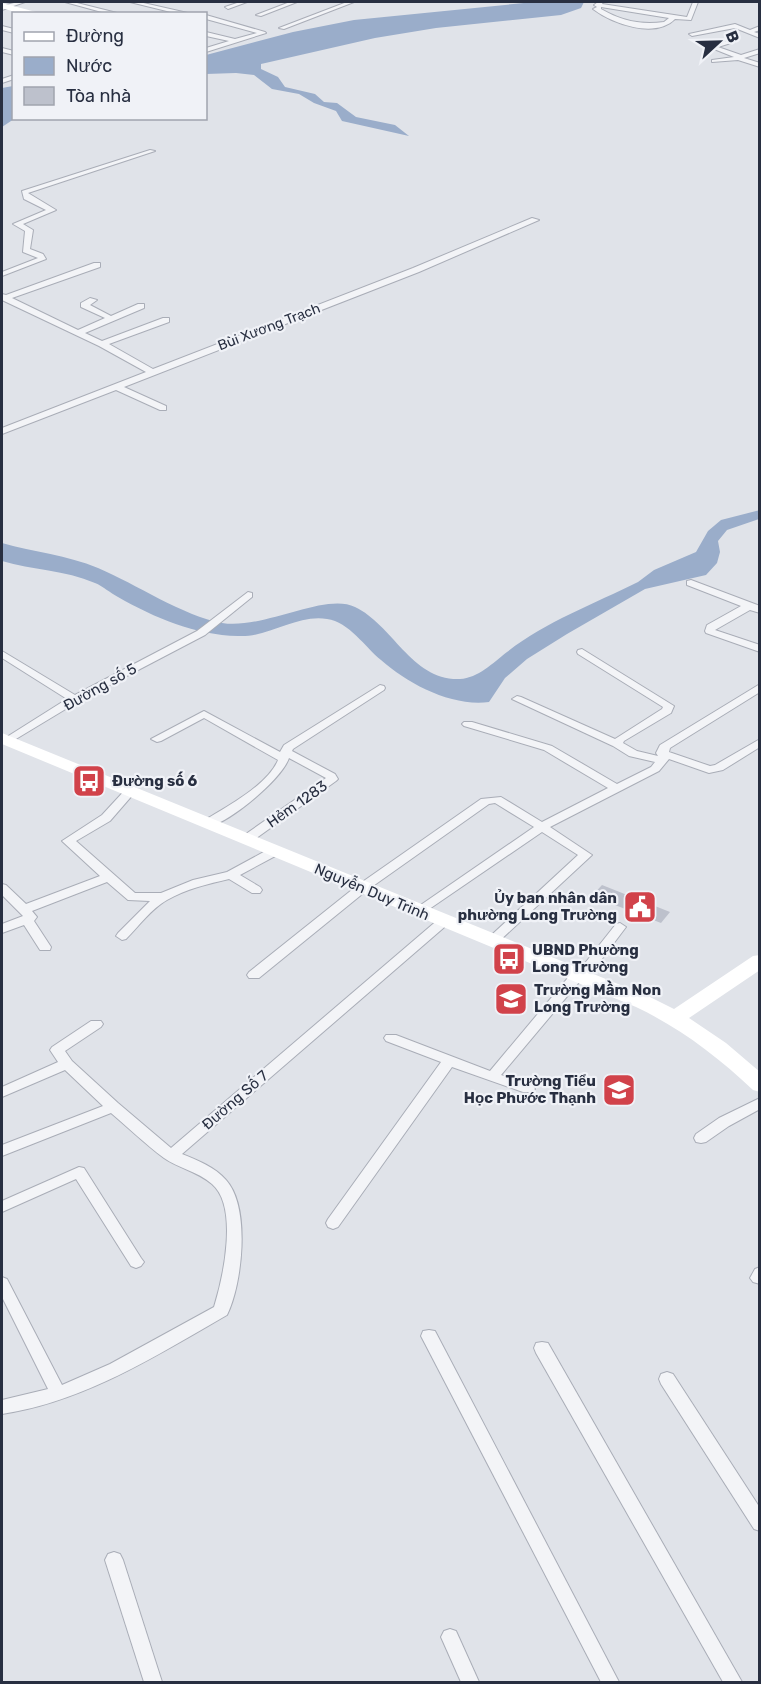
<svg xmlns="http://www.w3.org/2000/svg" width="761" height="1684" font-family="Rubik,sans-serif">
  <rect width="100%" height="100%" fill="#e0e3e9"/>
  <g fill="#9aadca">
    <polygon points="534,2 584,2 581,8 561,15 436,28 375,38 261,64 261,69 278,77 285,87 315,94 324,102 337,103 356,117 395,125 409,136 342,121 336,111 314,103 299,94 272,89 254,75 236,73 206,74 206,55 293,32 354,20"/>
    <polygon points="13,86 14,119 2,127 2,88"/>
    <path d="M760,510L759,519L727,530L718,541L720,552L717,563L706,575L645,589L567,634L527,659L505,678L489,702C452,707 408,684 381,660C365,647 349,622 327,619C297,614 268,638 238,636C195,635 155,618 118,597C110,593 103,586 95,583C65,570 32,570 2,561V543C34,552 67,555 98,568C136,584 183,616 222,623C263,630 325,592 355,607C393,625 412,681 460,679C478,678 493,663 507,652C545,622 594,604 638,582L654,570L696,552L708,531L721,520Z"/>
  </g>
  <polygon fill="#bdc1cc" points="602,885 670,912 661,923 592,896"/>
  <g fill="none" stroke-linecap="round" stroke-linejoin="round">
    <defs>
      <g id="street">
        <polygon points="18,2 25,2 2,10 2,6"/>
        <polygon points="65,2 73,2 121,14 109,14"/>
        <polygon points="130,2 139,2 192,14 179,14"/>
        <polygon points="240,2 247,2 228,9 225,7"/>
        <polygon points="290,2 297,2 261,16 256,15"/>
        <polygon points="347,2 354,2 284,29 279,28"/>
        <path d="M598,2H603L602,4L687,17L693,2H698L691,20L675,19C655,39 613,24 593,9L597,7L594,5ZM601,7L669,18L664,22C640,25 622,21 601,9Z"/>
        <polygon points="206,15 265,32 266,33 206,52 206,48 229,41 206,36 206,32 235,39 257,33 206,19"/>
        <polygon points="735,24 750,30 760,26 760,30 754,32 760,34 760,38 735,28 692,36 689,34"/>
        <polygon points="2,26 14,29 14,33 2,30"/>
        <polygon points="729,40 731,43 718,47 741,55 760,49 760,53 744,58 760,63 760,67 738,60 712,62 712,60 734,57 709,47"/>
        <polygon points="2,48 14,51 14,55 2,52"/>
        <polygon points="14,75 14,79 2,83 2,79"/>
        <polygon points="150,150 155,151 28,193 56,210 23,224 33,230 30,249 43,254 46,259 2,276 2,272 38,258 23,252 25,231 13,224 46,210 24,199 22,191"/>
        <polygon points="532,218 539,220 419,272 124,387 166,406 166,410 160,410 116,390 2,434 2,428 146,372 99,346 2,300 2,294 6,295 94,263 100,263 100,267 12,298 78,330 105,318 81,307 81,303 90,298 97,300 90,305 111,316 138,304 144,304 144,308 85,333 102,341 163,318 169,318 169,322 109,344 153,369 413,268"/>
        <polygon points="691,580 760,606 760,613 750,610 715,630 760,645 760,652 706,633 705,631 707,625 741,606 687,585 687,581"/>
        <polygon points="248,592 252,593 252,597 205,635 79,701 11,742 7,743 2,740 67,699 2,658 2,651 75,695 197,631"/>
        <polygon points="582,649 674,706 671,713 624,741 623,743 637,751 658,756 656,753 660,745 760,684 760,692 670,748 669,752 710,766 715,765 760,739 760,747 723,770 709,773 669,759 659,771 550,827 592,855 496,944 491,945 485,941 578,855 542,832 422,914 414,914 412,911 534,827 495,803 489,804 366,891 259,978 249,978 247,975 249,972 358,885 481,799 501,797 542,822 608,788 544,750 464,726 462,724 464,722 472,722 552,746 617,784 651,767 655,762 629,756 613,746 512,699 517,696 521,697 615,739 662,709 663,707 578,654 577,652 578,650"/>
        <path d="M380,685L384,686L385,688L384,690L293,749L292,751L335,774L338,779L336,781L251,842H243L241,839L243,836L326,778L289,758C281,780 232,820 209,827L203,823L205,820C226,807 268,785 278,760L204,718L161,741L157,742L151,739L204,711L280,752L284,745Z"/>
        <path d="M130,788L136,791L110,821L76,841L135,893H161L193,880L227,872L271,848H279L281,851L279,854L240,875L260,887L262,890L260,893H252L229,879C208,884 186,889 167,900C151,909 139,926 126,939L122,940L116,936L118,933L150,901L128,900L107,882L32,911L37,917L34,921L51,947L50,950H40L24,925L2,933V924L23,916L2,895V884L6,885L26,904L100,876L62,841L102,815L126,789Z"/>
        <path d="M444,917L450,921L448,924L182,1154C197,1160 215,1167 226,1180C251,1208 242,1285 227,1315C156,1356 83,1402 2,1414V1400L48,1389L2,1297V1277L7,1279L62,1385L110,1364L214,1307C223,1278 239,1207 212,1184C197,1171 178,1168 164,1158C145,1144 129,1128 111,1113L2,1156V1145L103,1106L65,1070L2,1097V1087L58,1062L50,1050L52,1047L91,1021H101L103,1024L101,1027L65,1051L72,1061L118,1103L171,1148L440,918Z"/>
        <polygon points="620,923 626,927 586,980 580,981 501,1075 533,1086 535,1089 533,1092 523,1092 452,1067 338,1227 333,1229 328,1227 326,1223 328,1219 441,1062 386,1041 384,1038 386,1035 396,1035 490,1071 572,973 578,972 616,924"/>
        <polygon points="760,1098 760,1109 729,1126 706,1142 701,1143 696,1142 694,1138 696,1134 719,1118"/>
        <polygon points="79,1167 84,1168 141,1258 144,1262 141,1266 136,1268 131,1266 76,1179 2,1212 2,1201"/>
        <polygon points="760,1267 760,1284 753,1282 750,1278 755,1269"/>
        <polygon points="429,1330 435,1331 619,1682 601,1682 421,1336 423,1331"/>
        <polygon points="542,1342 548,1343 742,1682 723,1682 536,1353 534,1348 536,1343"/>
        <polygon points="667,1372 673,1374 760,1508 760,1531 754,1529 661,1384 659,1379 661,1374"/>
        <polygon points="114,1552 120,1554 123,1560 162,1682 144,1682 105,1560 108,1554"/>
        <polygon points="450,1629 456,1631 479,1682 461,1682 441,1637 444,1631"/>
      </g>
    </defs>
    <use href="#street" stroke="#a9adb7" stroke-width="2"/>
    <use href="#street" fill="#f3f4f7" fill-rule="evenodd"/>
    <g fill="#fff" fill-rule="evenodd">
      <polygon points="2,3 36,12 37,14 21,14 2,8"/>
      <path d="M2,733L650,997L674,1009L753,956L760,955V970L689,1018L726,1043L760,1072V1092L753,1090C717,1056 680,1028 636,1007L2,744Z"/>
    </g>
  </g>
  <defs>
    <symbol id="bus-square" viewBox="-11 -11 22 22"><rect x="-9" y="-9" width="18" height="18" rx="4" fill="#d1424a" stroke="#f0f2f7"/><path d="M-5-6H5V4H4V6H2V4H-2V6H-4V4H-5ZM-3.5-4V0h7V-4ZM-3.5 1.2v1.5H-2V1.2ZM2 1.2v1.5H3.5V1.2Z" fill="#fff"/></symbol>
    <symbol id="civic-square" viewBox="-11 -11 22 22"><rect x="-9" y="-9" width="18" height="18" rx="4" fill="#d1424a" stroke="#f0f2f7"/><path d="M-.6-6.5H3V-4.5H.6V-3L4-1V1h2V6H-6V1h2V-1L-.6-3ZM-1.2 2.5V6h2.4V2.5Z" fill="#fff"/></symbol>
    <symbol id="school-square" viewBox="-11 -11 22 22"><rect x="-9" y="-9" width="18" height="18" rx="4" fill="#d1424a" stroke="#f0f2f7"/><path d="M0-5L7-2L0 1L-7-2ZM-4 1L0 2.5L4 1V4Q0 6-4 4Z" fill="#fff"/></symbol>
  </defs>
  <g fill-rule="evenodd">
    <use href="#bus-square" x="70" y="762" width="38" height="38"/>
    <use href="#civic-square" x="621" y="888" width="38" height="38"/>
    <use href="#bus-square" x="490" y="940" width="38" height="38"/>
    <use href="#school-square" x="492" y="980" width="38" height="38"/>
    <use href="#school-square" x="600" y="1071" width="38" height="38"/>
  </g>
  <g text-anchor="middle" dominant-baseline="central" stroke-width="4.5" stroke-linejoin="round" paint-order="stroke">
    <g font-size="14" fill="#282f41" stroke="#f0f2f7">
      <text transform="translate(269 327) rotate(-21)">Bùi Xương Trạch</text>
    </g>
    <g font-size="15" fill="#282f41" stroke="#f0f2f7">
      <text transform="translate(100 687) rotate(-29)">Đường số 5</text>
      <text transform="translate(297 804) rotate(-35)">Hẻm 1283</text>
      <text transform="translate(372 892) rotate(23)">Nguyễn Duy Trinh</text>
      <text transform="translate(235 1100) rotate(-41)">Đường Số 7</text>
    </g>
    <g font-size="15" font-weight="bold" fill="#282f41" stroke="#f0f2f7" text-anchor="start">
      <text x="112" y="781">Đường số 6</text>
      <text x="617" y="898" text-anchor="end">Ủy ban nhân dân<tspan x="617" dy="17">phường Long Trường</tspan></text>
      <text x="532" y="950">UBND Phường<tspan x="532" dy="17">Long Trường</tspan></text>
      <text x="534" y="990">Trường Mầm Non<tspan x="534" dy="17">Long Trường</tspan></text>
      <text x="596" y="1081" text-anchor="end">Trường Tiểu<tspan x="596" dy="17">Học Phước Thạnh</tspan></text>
    </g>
  </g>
  <rect width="761" height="1684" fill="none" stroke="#282f41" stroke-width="6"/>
  <rect x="12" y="12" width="195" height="108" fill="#f0f2f7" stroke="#a0a4ae" stroke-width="1.5"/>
  <rect x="24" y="32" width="30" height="9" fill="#ffffff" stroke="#a0a4ae" stroke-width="1.5"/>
  <text x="66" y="42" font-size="18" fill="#282f41">Đường</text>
  <rect x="24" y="57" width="30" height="18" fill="#9aadca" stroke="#a0a4ae" stroke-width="1.5"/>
  <text x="66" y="72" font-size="18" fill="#282f41">Nước</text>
  <rect x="24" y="87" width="30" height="18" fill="#bdc1cc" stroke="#a0a4ae" stroke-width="1.5"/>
  <text x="66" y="102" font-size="18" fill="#282f41">Tòa nhà</text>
  <g transform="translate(719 42) rotate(68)" stroke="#f0f2f7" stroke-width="4.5" paint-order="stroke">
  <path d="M0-4.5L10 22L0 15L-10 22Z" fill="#282f41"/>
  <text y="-9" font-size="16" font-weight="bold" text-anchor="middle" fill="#282f41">B</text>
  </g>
</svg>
